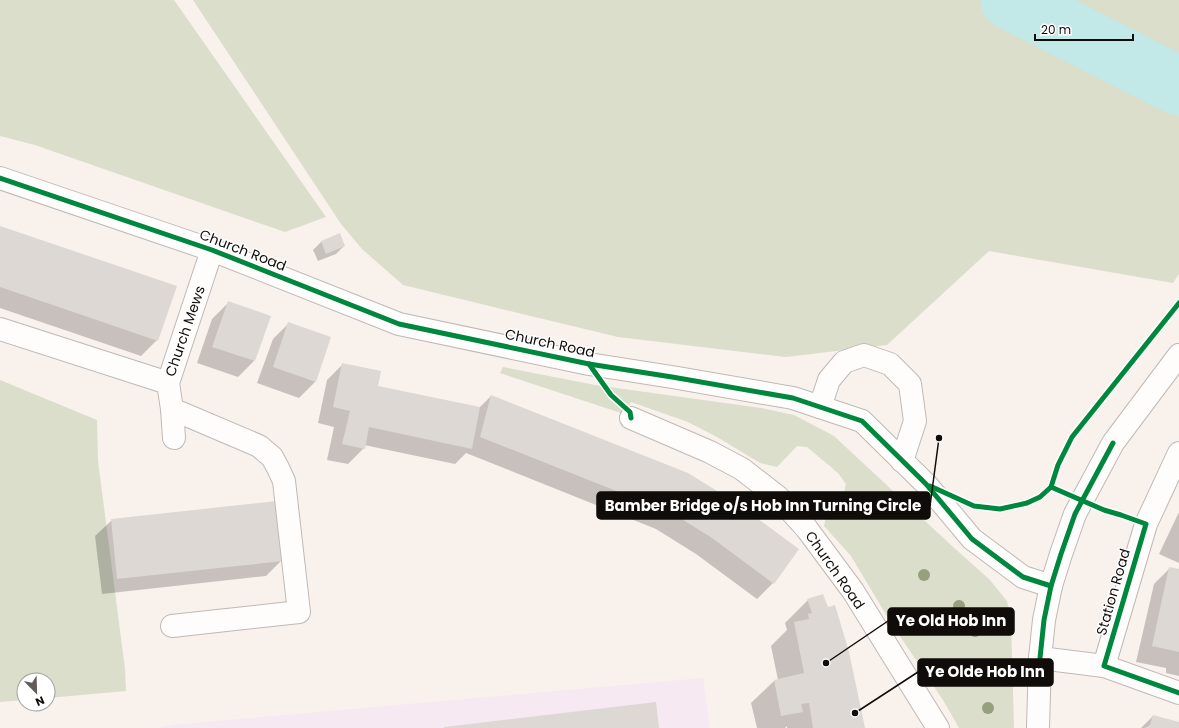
<svg xmlns="http://www.w3.org/2000/svg" width="1179" height="728" font-family="Poppins,sans-serif">
  <rect width="100%" height="100%" fill="#f9f1ec"/>
  <polygon fill="#f6e9f2" points="703,678 710,728 158,728 172,725"/>
  <g fill="#dadecb">
    <polygon points="0,0 174,0 326,217 285,232 35,145 0,136"/>
    <polygon points="193,0 1179,0 1179,274 1173,283 989,251 887,345 786,357 618,337 403,285 362,249 341,224"/>
    <polygon points="503,367 595,385 761,408 794,415 834,436 952,546 989,579 1007,601 1011,622 1014,728 959,728 943,700 891,623 851,556 824,526 828,509 844,492 846,484 838,473 807,447 797,446 777,467 760,463 717,437 688,422 631,402 624,414 500,373"/>
    <polygon points="0,380 97,420 98,461 125,669 126,691 48,698 48,680 24,680 24,700 0,702"/>
  </g>
  <g fill="#0003">
    <polygon points="0,227 157,340 141,356 0,308"/>
    <polygon points="339,234 344,246 336,254 318,261 313,250 321,242"/>
    <polygon points="228,303 254,361 238,377 197,363 212,319"/>
    <polygon points="289,323 315,382 299,398 257,383 273,339"/>
    <polygon points="343,364 377,387 479,408 491,396 798,549 773,583 757,599 696,554 656,529 466,453 455,464 364,445 364,448 348,464 327,460 334,427 318,423 327,380"/>
    <polygon points="1179,512 1179,563 1159,554"/>
    <polygon points="112,520 282,560 266,576 102,594 95,536"/>
    <polygon points="1170,568 1179,570 1179,676 1166,673 1166,668 1136,662 1154,584"/>
    <polygon points="808,600 864,728 787,728 787,726 785,728 757,728 751,703 774,681 778,680 771,646 787,630 785,623"/>
    <polygon points="1153,716 1179,723 1179,728 1141,728"/>
  </g>
  <g fill="none" stroke-linecap="round" stroke-linejoin="round">
    <polyline stroke="#c2e8e8" stroke-width="59" points="1010,0 1179,86"/>
  </g>
  <g fill="#ddd8d4">
    <polygon points="0,226 177,286 158,341 0,287"/>
    <polygon points="340,233 345,246 326,254 321,241"/>
    <polygon points="228,301 271,316 255,361 212,347"/>
    <polygon points="288,322 331,337 316,382 273,367"/>
    <polygon points="342,363 381,371 378,386 480,407 472,449 369,427 365,449 342,444 350,411 333,407"/>
    <polygon points="491,395 688,473 735,502 799,549 774,584 712,538 672,513 480,437"/>
    <polygon points="277,501 283,561 117,579 111,519"/>
    <polygon points="1169,567 1179,569 1179,652 1152,646"/>
    <polygon points="823,594 828,607 835,605 849,652 865,728 813,728 809,703 801,704 803,712 781,716 774,680 804,673 794,622 809,619 808,614 812,613 807,599"/>
    <polygon points="656,702 659,728 444,728 444,727"/>
    <polygon points="1153,715 1179,722 1179,728 1145,728 1150,725"/>
  </g>
  <g fill="none" stroke-linecap="round" stroke-linejoin="round">
    <defs>
      <g id="minor">
        <polyline points="0,178 212,250 399,324 589,364 672,377 793,398 862,421 926,484 972,539 1023,577 1051,586"/>
        <polyline points="0,329 168,383"/>
        <polyline points="820,407 829,380 844,362 864,355 890,364 910,384 915,421 902,461"/>
        <polyline points="172,409 259,446 272,457 278,468 284,481 299,612 172,626"/>
        <polyline points="631,418 710,452 742,469 778,497 807,529 853,591 938,728"/>
        <polyline points="174,438 172,409 168,383 212,250"/>
        <polyline points="1040,658 1104,666 1179,693"/>
        <polyline points="1104,666 1146,524 1179,453"/>
      </g>
      <polyline id="major" points="1038,728 1040,658 1044,620 1051,586 1061,554 1075,514 1113,443 1179,355"/>
    </defs>
    <use href="#minor" stroke="#bfb9b5" stroke-width="24"/>
    <use href="#major" stroke="#bfb9b5" stroke-width="24"/>
    <use href="#minor" stroke="#fefdfc" stroke-width="22"/>
    <use href="#major" stroke="#fefdfc" stroke-width="22"/>
    <defs>
      <g id="cycleway">
        <polyline points="0,178 212,250 399,324 589,364 672,377 793,398 862,421 926,484 972,539 1023,577 1051,586"/>
        <polyline points="589,364 611,395 630,412 631,418"/>
        <polyline points="930,486 974,506 1000,509 1027,503 1040,497 1051,487 1058,465 1072,437 1179,303"/>
        <polyline points="1051,487 1104,510 1121,515 1146,524 1104,666 1179,693"/>
        <polyline points="1040,658 1044,620 1051,586 1061,554 1075,514 1113,443"/>
      </g>
    </defs>
    <use href="#cycleway" stroke="#fff" stroke-width="8"/>
    <use href="#cycleway" stroke="#00873e" stroke-width="5"/>
  </g>
  <g fill="#96a07e">
    <circle cx="924" cy="575" r="6"/>
    <circle cx="959" cy="606" r="6"/>
    <circle cx="975" cy="631" r="6"/>
    <circle cx="988" cy="708" r="6"/>
  </g>
  <g text-anchor="middle" dominant-baseline="central" stroke-width="3" stroke-linejoin="round" paint-order="stroke">
    <g font-size="14" fill="#100c09" stroke="#fff">
      <text transform="translate(243 250) rotate(21)">Church Road</text>
      <text transform="translate(185 331) rotate(-71)">Church Mews</text>
      <text transform="translate(550 343) rotate(12)">Church Road</text>
      <text transform="translate(835 570) rotate(55)">Church Road</text>
      <text transform="translate(1113 592) rotate(-74)">Station Road</text>
    </g>
  </g>
  <path fill="none" stroke="#100c09" stroke-width="1.5" d="M939 438L930 506M826 663L888 621M855 713L918 672"/>
  <g fill="#100c09" stroke="#fff" stroke-width="1.5">
    <circle cx="939" cy="438" r="4"/>
    <circle cx="826" cy="663" r="4"/>
    <circle cx="855" cy="713" r="4"/>
  </g>
  <g fill="#100c09" stroke="#100c09" stroke-width="1.5">
    <rect x="597" y="492" width="333" height="27" rx="4"/>
    <rect x="888" y="608" width="126" height="27" rx="4"/>
    <rect x="918" y="659" width="135" height="27" rx="4"/>
  </g>
  <g font-size="15" text-anchor="middle" font-weight="bold" fill="#fff">
    <text x="763" y="511">Bamber Bridge o/s Hob Inn Turning Circle</text>
    <text x="951" y="626">Ye Old Hob Inn</text>
    <text x="985" y="677">Ye Olde Hob Inn</text>
  </g>
  <g transform="translate(36 692) rotate(157)"><circle r="19" fill="#ffffff" stroke="#9f9e9d"/>
  <path d="M0-3L7 15L0 10L-7 15Z" fill="#625c58"/>
  <text y="-6" font-size="11" font-weight="bold" text-anchor="middle" fill="#100c09">N</text>
  </g>
  <path d="M1035 34v6h98v-6" fill="none" stroke="#100c09" stroke-width="2"/>
  <text x="1041" y="34" font-size="12" fill="#100c09" stroke="#ffffff" stroke-width="3" paint-order="stroke">20 m</text>
</svg>
